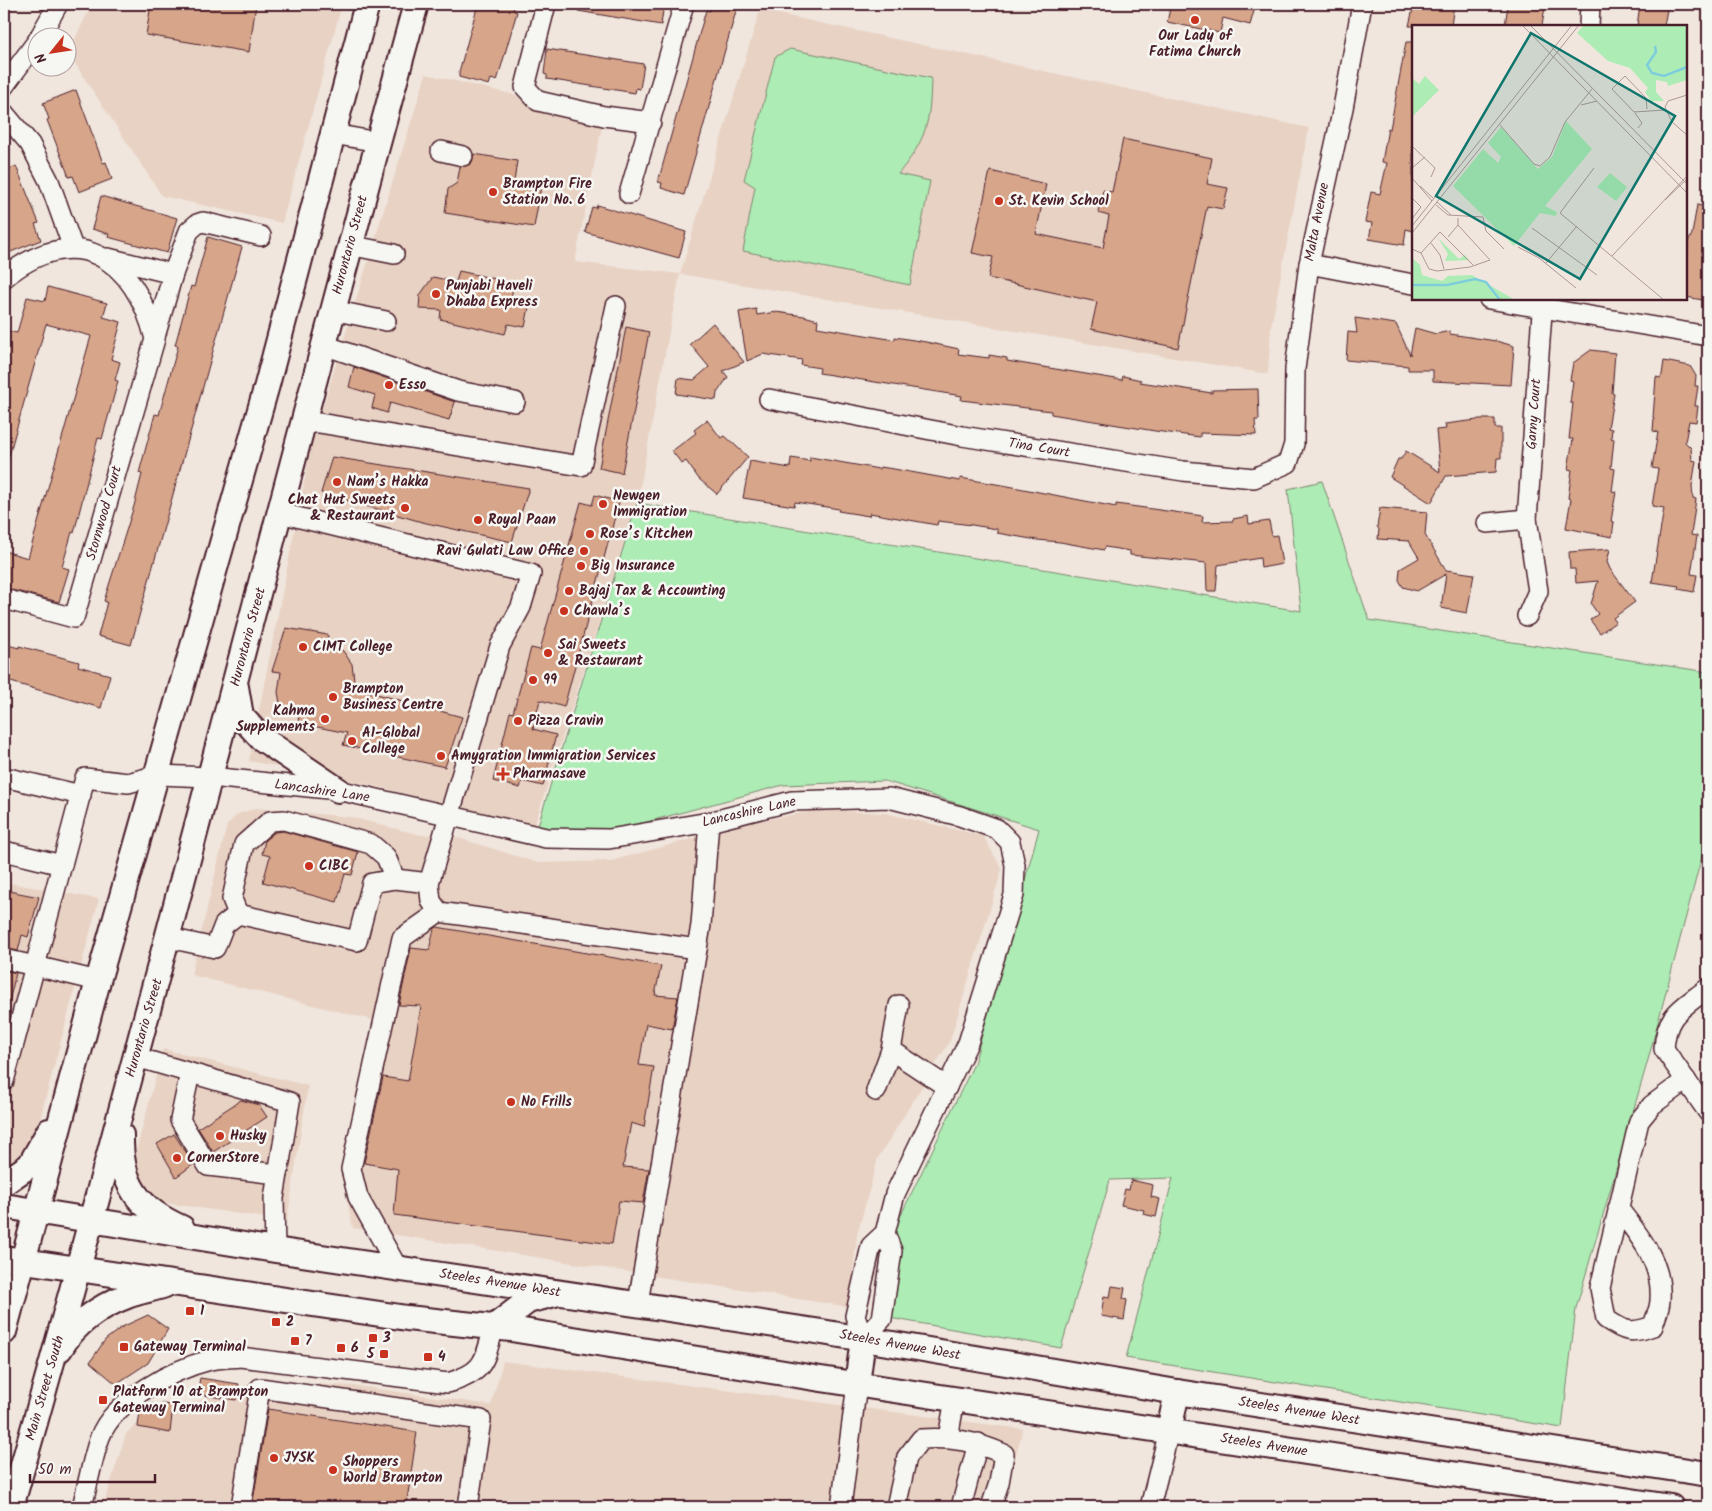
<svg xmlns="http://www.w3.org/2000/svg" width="1712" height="1511" font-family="Kalam,sans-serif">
  <rect width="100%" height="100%" fill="#f0e6dd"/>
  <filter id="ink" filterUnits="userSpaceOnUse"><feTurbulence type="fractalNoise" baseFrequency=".02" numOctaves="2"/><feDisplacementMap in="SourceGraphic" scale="10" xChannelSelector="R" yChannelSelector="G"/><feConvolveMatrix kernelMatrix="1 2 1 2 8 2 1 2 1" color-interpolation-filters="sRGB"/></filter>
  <g filter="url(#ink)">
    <g fill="#e8d2c4">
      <polygon points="92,4 342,4 282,223 162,196 68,53"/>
      <polygon points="760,10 1309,128 1271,327 1268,374 680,274 637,503 534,827 371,785 249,761 312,442 426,74 604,116 575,262 680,274"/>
      <polygon points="256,808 350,817 421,835 446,834 538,863 611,861 753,822 818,810 885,813 983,836 1002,869 950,1041 878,1158 857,1235 849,1307 353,1228 341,1171 377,1021 191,975 227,825 238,814"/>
      <polygon points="4,882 99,899 34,1141 4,1169"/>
      <polygon points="163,1049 308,1086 287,1221 159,1202 146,1187 134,1159"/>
      <polygon points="503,1361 1023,1429 1001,1507 103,1507 126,1434 142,1419 256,1382 357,1386 491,1405"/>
    </g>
    <g fill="#adecb4" stroke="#7c8670">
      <path d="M790,49L931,78C930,123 927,139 898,174L930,181L910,285L743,251L755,187L744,180L775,57Z"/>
      <polygon points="1322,481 1369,620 1708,672 1708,833 1648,1060 1576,1308 1562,1428 1126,1358 1173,1178 1110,1180 1061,1348 878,1316 897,1223 974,1064 1039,829 885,781 783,785 595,836 536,832 637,503 1301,611 1288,489"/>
    </g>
    <g fill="#d7a58a" stroke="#4a1f2b">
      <polygon points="151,4 256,4 249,52 146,35"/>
      <polygon points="478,4 513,4 514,11 517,12 497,81 491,79 489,85 459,77 459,72"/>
      <polygon points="578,4 664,4 661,25 578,11"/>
      <polygon points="712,4 738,4 684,195 661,188 662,183 658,182 706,10 710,11"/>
      <polygon points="1171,4 1256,4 1250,25 1223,18 1220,33 1167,22"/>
      <polygon points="1414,4 1454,4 1451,26 1409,26"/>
      <polygon points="1508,4 1545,7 1542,26 1505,26"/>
      <polygon points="1640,4 1668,4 1664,26 1637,26"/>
      <polygon points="1406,42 1413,42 1413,231 1406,229 1404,245 1369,239 1372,223 1365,222 1371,192 1380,194 1387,163 1382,162 1388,128 1390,129"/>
      <polygon points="547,49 644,64 640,89 636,88 635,93 547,79 547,75 544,74"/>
      <polygon points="76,90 103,163 106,162 112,179 79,192 73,176 69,177 47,120 49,119 43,103"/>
      <polygon points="1123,139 1212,158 1207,184 1228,188 1223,209 1207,206 1178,348 1091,329 1097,302 988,278 993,257 972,253 990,171 1046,184 1036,234 1103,248 1109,216 1098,213 1103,190 1112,192"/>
      <polygon points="474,154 517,161 514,182 541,187 534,227 445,213 448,189 457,183 460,167 471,164"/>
      <polygon points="16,166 39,223 35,224 41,240 8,253 4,241 4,171"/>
      <polygon points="101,196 177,218 167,253 108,237 109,234 92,229"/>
      <polygon points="597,205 686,232 679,258 585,232 592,207 596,208"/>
      <polygon points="1697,205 1708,207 1708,301 1686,297 1688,242 1692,234"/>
      <polygon points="208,237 242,247 131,645 98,636 107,602 104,601 134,506 142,474 139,473 155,414 159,415 178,346 175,345 191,286 194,287"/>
      <polygon points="459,271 514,283 511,298 530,302 525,327 508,324 505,334 440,319 441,310 419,309 420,295 433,277 456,282"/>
      <polygon points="48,287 107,303 103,317 121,322 111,359 120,362 115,380 118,381 102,439 98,438 74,533 72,532 62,567 69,569 59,602 4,588 4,551 28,558 91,336 46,324 8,459 4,459 4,347 8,331 17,333 27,297 45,301"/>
      <polygon points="756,309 757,315 776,312 804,316 818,320 817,327 895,340 895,337 926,342 959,349 958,354 989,358 989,355 1007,358 1007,361 1122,380 1123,376 1141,380 1140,382 1212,393 1212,390 1258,389 1259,420 1255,420 1256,435 1200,433 1200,437 1155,431 1051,414 1051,411 961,400 962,396 819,373 820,368 801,365 802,360 763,354 747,361 739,312"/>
      <polygon points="1355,318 1396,324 1410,355 1415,328 1436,334 1450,331 1450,334 1496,341 1514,346 1511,385 1433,381 1433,370 1408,370 1408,366 1346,360 1348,332 1357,333"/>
      <polygon points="713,323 744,362 723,371 728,377 717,393 716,400 676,394 678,378 694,380 709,367 690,344"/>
      <polygon points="626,327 649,332 622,473 599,468"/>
      <polygon points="1591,350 1615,353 1612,393 1614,394 1608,428 1612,429 1611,438 1614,439 1611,468 1615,469 1612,491 1616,492 1611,521 1614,522 1612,537 1566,528 1571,499 1568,498 1572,470 1568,469 1573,439 1569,439 1573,403 1570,403 1573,381 1570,380 1573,363"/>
      <polygon points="1664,361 1690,366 1696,376 1695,386 1698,386 1695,406 1698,406 1696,422 1689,421 1685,442 1691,448 1692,460 1696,461 1692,486 1693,498 1696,499 1691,535 1697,536 1691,574 1697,575 1694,592 1678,589 1679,586 1652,582 1664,508 1652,506 1658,469 1652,468 1658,432 1653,431 1654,418 1653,418 1656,377 1660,378 1662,375"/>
      <polygon points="354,367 455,402 449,420 390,403 387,413 372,408 375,395 349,387"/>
      <polygon points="1478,419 1495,419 1495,428 1501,428 1501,458 1497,458 1496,472 1446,476 1431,503 1390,477 1398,459 1401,459 1406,451 1440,472 1436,430 1446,429 1445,424 1477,420"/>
      <polygon points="707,420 721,438 725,436 748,457 717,494 699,479 686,461 682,464 672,451 696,433 694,430"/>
      <polygon points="332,457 529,488 512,542 422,522 321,493"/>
      <polygon points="810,457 879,469 880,467 894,469 960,481 960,478 1008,486 1116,507 1116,504 1203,516 1202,522 1233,521 1233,519 1248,516 1249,524 1269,521 1272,536 1277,535 1282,564 1261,568 1260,558 1218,565 1216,591 1207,591 1206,563 1130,555 1130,551 1105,547 1104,550 1060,542 1037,540 997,533 997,529 972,525 938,521 937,525 870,513 869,516 838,511 839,509 795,502 794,506 743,498 750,461 790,468 791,458 810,461"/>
      <polygon points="595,495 619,502 564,707 540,700 533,729 556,735 543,786 522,781 520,788 493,781 510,712 513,713 531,648 540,650 581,502 592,505"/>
      <polygon points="1380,508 1427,512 1425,535 1446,570 1474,574 1467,613 1441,608 1446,574 1417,591 1403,587 1399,580 1400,569 1419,558 1409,541 1378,539 1379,529 1377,527"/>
      <polygon points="1610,549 1607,562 1610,569 1635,602 1613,618 1616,622 1600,633 1590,620 1598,614 1591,604 1598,581 1576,583 1575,569 1570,569 1569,552"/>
      <polygon points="286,628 328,635 326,645 343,651 352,664 355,688 462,717 445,767 343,745 347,733 298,723 299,714 280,703 278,692 281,672 272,671"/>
      <polygon points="4,644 19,648 19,646 79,662 78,666 110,675 101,708 4,680"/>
      <polygon points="283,831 358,852 352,875 345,874 337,902 263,882 270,856 262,854 265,840 275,832"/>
      <polygon points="4,890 39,897 28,937 22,935 18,951 5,948 8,940 4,939"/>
      <polygon points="437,927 661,966 655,995 678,997 672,1029 646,1024 639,1065 654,1067 644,1127 631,1123 623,1167 649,1169 643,1203 619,1201 612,1244 394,1215 398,1169 364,1163 383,1077 408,1081 421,1006 399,1005 411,948 429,950 434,929"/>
      <polygon points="4,970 16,973 9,1002 4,1001"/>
      <polygon points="241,1100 259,1105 267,1117 213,1152 198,1128"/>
      <polygon points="174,1134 194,1164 176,1177 157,1144"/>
      <polygon points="1131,1180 1153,1185 1151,1197 1160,1199 1156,1217 1143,1214 1144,1210 1121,1205 1125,1189 1129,1190"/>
      <polygon points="1112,1286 1125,1288 1123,1299 1127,1300 1124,1320 1101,1316 1104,1296 1110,1297"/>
      <polygon points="148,1315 168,1329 148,1363 116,1384 90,1362 105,1340 122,1327"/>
      <polygon points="200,1378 239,1384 236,1400 197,1394"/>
      <polygon points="151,1402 155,1408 162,1404 173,1405 170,1433 138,1427 140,1411"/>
      <polygon points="268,1409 417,1432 406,1507 252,1507"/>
    </g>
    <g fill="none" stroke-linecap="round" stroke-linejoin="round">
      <defs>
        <g id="minor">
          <polyline points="546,4 525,87 538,101 604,116 651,122"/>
          <polyline points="1589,26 1590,4"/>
          <polyline points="39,38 58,4"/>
          <polyline points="4,86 38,40"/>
          <polyline points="4,113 30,144 49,181 73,248"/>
          <polyline points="333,134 378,142"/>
          <polyline points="441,151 463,156"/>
          <polyline points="629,194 684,4"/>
          <polyline points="349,245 394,254"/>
          <polyline points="108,258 173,274"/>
          <polyline points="1309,264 1413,284"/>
          <path d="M4,278C75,219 135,257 155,339L74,618L4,599"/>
          <polyline points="1489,299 1708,336"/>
          <polyline points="332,310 386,321"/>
          <polyline points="155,337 173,274 189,231 197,224 203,222 261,236"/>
          <polyline points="324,345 458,391 515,402"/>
          <polyline points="769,399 962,436 1183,471 1254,478 1288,463 1294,444 1295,369 1309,264 1343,108 1362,4"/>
          <polyline points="303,423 319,423 581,466 616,306"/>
          <polyline points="280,513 531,574 521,607 500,646 429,883 431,901 439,912 697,949 701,925 709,822"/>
          <polyline points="1487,523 1527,519"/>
          <polyline points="1527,616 1538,591 1527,519 1543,299"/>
          <polyline points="4,777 81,795"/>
          <polyline points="4,851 62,865"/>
          <polyline points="238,914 232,899 244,844 270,821 284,820 371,844 386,857 395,879"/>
          <polyline points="169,938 215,948 224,925 238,914 357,941 372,883 395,879 429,883"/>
          <polyline points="4,959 35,966 85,778 128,783 158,775 210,777 338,790 546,838 609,839 709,822 792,801 889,798 960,816 997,829 1010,842 1015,865 1014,895 968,1043 895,1194 885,1233 871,1246 855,1316 863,1339 882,1319 892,1251 885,1233"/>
          <path d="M1708,988C1682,1009 1666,1013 1664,1049L1708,1112"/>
          <polyline points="891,1050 947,1087"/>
          <polyline points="136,1057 290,1102 274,1198 275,1250"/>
          <polyline points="190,1073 180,1120 208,1166 278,1174"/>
          <polyline points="4,1081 35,966 98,981"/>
          <polyline points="876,1091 891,1050 899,1005"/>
          <path d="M1618,1208C1639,1235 1663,1263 1660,1300C1660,1309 1655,1318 1653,1326C1631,1334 1625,1332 1606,1319L1600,1288L1639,1121L1652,1105L1686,1080"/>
          <polyline points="397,1267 358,1197 351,1169 402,938 439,912"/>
          <polyline points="638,1303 697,949"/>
          <polyline points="948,1438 955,1399"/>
          <path d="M82,1507C88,1484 92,1459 100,1437C114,1400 174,1369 210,1360C219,1358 230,1358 240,1357L448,1383C485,1372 484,1362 494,1327"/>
          <polyline points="241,1507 260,1388 481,1420 468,1507"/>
          <polyline points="841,1507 857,1384"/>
          <path d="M896,1507L907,1457L921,1439C953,1437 974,1441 1004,1454L999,1483L991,1507"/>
          <polyline points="961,1507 978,1443"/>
          <polyline points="1150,1507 1169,1431"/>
        </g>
        <g id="major">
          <polyline points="236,687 241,716 261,738 338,790"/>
          <path d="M121,1135C120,1184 138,1209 182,1228"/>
          <polyline points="4,1183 30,1165 49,1131"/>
          <polyline points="4,1206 275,1250 822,1332 1177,1392 1708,1474"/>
          <polyline points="4,1258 407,1318 511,1329 821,1379 1671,1507"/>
          <polyline points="494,1327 528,1301 555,1294"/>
          <polyline points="4,1332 98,981 267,385 367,4"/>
          <path d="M60,1349C74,1324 100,1306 127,1296C139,1291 152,1290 165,1285"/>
          <polyline points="857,1384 863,1339"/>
          <polyline points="1169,1431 1177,1392"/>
          <path d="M11,1507C154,1008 278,504 416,4"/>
        </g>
      </defs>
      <use href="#minor" stroke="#4a1f2b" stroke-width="22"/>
      <use href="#major" stroke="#4a1f2b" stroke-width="28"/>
      <use href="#minor" stroke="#f6f6f2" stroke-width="19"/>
      <use href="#major" stroke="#f6f6f2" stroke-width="24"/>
    </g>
  </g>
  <g fill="#c8321e" stroke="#f6f6f2" stroke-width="2">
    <circle cx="1195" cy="20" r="5"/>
    <circle cx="493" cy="192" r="5"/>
    <circle cx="999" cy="201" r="5"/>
    <circle cx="436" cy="294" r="5"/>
    <circle cx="389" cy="385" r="5"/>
    <circle cx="337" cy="482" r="5"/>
    <circle cx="603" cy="504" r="5"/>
    <circle cx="405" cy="508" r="5"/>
    <circle cx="478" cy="520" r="5"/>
    <circle cx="590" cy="534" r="5"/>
    <circle cx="584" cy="551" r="5"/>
    <circle cx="581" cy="566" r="5"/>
    <circle cx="569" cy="591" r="5"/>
    <circle cx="564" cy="611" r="5"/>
    <circle cx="303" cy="647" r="5"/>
    <circle cx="548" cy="653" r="5"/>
    <circle cx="533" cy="680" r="5"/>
    <circle cx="333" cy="697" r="5"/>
    <circle cx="325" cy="719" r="5"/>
    <circle cx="518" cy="721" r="5"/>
    <circle cx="352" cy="741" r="5"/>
    <circle cx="441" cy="756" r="5"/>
    <path d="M500.5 766.5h5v5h5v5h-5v5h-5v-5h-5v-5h5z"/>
    <circle cx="309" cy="866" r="5"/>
    <circle cx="511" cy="1102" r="5"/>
    <circle cx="220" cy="1136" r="5"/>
    <circle cx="177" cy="1158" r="5"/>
    <rect x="185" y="1306" width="10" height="10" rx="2.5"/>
    <rect x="271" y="1317" width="10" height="10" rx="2.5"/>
    <rect x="368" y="1333" width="10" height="10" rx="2.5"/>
    <rect x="290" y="1336" width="10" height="10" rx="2.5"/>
    <rect x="119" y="1342" width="10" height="10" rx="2.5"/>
    <rect x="336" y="1343" width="10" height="10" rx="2.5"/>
    <rect x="379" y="1349" width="10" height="10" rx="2.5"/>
    <rect x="423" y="1352" width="10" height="10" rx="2.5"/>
    <rect x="98" y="1395" width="10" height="10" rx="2.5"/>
    <circle cx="274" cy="1458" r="5"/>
    <circle cx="333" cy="1470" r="5"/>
  </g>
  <g text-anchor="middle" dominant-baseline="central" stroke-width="5" stroke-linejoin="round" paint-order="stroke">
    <g font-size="14" font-weight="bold" fill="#4a1f2b" stroke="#f6f6f2" text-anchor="start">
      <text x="1195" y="36" text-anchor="middle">Our Lady of<tspan x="1195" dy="16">Fatima Church</tspan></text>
      <text x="503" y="184">Brampton Fire<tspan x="503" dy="16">Station No. 6</tspan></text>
      <text x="1009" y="201">St. Kevin School</text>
      <text x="446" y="286">Punjabi Haveli<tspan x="446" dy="16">Dhaba Express</tspan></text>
      <text x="399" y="385">Esso</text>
      <text x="347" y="482">Nam’s Hakka</text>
      <text x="613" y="496">Newgen<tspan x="613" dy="16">Immigration</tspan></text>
      <text x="395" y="500" text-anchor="end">Chat Hut Sweets<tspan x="395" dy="16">&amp; Restaurant</tspan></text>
      <text x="488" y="520">Royal Paan</text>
      <text x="600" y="534">Rose’s Kitchen</text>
      <text x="574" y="551" text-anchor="end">Ravi Gulati Law Office</text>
      <text x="591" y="566">Big Insurance</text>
      <text x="579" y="591">Bajaj Tax &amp; Accounting</text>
      <text x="574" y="611">Chawla’s</text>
      <text x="558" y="645">Sai Sweets<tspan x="558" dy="16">&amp; Restaurant</tspan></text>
      <text x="313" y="647">CIMT College</text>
      <text x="543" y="680">99</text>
      <text x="343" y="689">Brampton<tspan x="343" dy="16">Business Centre</tspan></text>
      <text x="315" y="711" text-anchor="end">Kahma<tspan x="315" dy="16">Supplements</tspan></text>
      <text x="528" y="721">Pizza Cravin</text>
      <text x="362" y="733">A1-Global<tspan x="362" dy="16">College</tspan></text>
      <text x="451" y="756">Amygration Immigration Services</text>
      <text x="513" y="774">Pharmasave</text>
      <text x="319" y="866">CIBC</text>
      <text x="521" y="1102">No Frills</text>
      <text x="230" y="1136">Husky</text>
      <text x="187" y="1158">CornerStore</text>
      <text x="200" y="1311">1</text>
      <text x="286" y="1322">2</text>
      <text x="383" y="1338">3</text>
      <text x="305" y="1341">7</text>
      <text x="134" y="1347">Gateway Terminal</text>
      <text x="351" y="1348">6</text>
      <text x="374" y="1354" text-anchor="end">5</text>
      <text x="438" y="1357">4</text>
      <text x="113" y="1392">Platform 10 at Brampton<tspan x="113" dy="16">Gateway Terminal</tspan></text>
      <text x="284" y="1458">JYSK</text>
      <text x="343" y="1462">Shoppers<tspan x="343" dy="16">World Brampton</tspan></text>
    </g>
    <g font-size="14" fill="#4a1f2b" stroke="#f6f6f2">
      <text transform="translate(1317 222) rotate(-79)">Malta Avenue</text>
      <text transform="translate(350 245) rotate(-75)">Hurontario Street</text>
      <text transform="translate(1534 414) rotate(-86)">Garny Court</text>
      <text transform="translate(1039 448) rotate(9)">Tina Court</text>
      <text transform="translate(104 513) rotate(-74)">Stornwood Court</text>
      <text transform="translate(248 637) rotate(-75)">Hurontario Street</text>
      <text transform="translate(322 791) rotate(8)">Lancashire Lane</text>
      <text transform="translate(749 812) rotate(-13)">Lancashire Lane</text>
      <text transform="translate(144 1028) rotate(-74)">Hurontario Street</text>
      <text transform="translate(500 1283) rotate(9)">Steeles Avenue West</text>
      <text transform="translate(900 1345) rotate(10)">Steeles Avenue West</text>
      <text transform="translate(45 1388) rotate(-74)">Main Street South</text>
      <text transform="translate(1299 1411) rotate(9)">Steeles Avenue West</text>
      <text transform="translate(1264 1445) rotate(9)">Steeles Avenue</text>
    </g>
  </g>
  <g transform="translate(1412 25)">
    <rect width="275" height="275" fill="#f0e6dd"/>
    <path d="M172,0H275V55L256,61L255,57L244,55V67L252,76H239L233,67L236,63L218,43L196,36L165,8ZM13,51L27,65L1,91L0,53L7,59ZM154,96L180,124L133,181L145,187L144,191L128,188L102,221L41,161L71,124L86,138L89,132L76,118L89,102L126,144L140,132ZM198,148L215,162L204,176L185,162ZM26,213L47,234L53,230L57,235L33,236L36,229ZM0,233L8,240L10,250L30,256L36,251L60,250L103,275H0Z" fill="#adecb4"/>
    <path fill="none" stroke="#7ecddc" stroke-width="2.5" d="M243,21L244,27L235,40L240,48L252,51L275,42M0,260H35L63,254L74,257L88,275"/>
    <path fill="none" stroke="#ae9696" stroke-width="1" d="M110,0L275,168M118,0L275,159M275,70L256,76L253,82L260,97L275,110M169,80L185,76M235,84L234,73L213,51L200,64L222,87L253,85M223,88L230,98L226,103M88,100L122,139L128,141L138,132L153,97L180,64M0,121L23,143L19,152M0,143L13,132M182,143L148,188L252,275M0,153L20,176M8,161L21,173M0,173L9,182L0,194M253,175L275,154M25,177L39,190M24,180L36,190L71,192L74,206L92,224M0,201L160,0M120,203L185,250M0,208L167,0M36,212L46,200V193M19,218L28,230L32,244M106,222L127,233L164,263M0,224L9,228L17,244L25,246L58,242L78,235L46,200M9,228L28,207L61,240M200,231L275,151M134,238L165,201"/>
    <path fill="#0f766e" fill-opacity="0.15" stroke="#0f766e" stroke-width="2.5" d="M119,8L263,91L168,254L24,171Z"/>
    <rect width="275" height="275" fill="none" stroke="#4a1f2b" stroke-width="2.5"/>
  </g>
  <rect width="1712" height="1511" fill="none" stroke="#f6f6f2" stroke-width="20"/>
  <rect x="10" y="10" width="1692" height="1491" fill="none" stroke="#4a1f2b" stroke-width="2" filter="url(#ink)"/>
  <g transform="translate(52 52) rotate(240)"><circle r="24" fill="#f6f6f2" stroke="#b1a0a2"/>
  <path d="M0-4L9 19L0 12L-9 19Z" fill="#c8321e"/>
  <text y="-8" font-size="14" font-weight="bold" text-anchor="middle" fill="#4a1f2b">N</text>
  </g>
  <path d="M30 1474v8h125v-8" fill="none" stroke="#4a1f2b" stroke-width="2.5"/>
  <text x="38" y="1474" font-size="15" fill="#4a1f2b" stroke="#f6f6f2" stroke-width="4" paint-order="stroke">50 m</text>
</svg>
